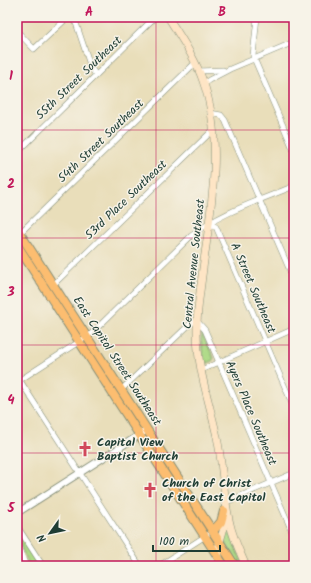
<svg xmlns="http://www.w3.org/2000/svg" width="311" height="583" font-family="Kalam,sans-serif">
  <defs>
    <pattern id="park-crowns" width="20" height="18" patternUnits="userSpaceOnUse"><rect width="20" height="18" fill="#aeda86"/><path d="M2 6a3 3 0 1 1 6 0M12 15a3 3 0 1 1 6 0" fill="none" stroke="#95bc74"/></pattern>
  </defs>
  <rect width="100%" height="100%" fill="#f7f3e8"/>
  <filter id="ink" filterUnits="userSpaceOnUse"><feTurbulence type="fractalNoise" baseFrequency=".025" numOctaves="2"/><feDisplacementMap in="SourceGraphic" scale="8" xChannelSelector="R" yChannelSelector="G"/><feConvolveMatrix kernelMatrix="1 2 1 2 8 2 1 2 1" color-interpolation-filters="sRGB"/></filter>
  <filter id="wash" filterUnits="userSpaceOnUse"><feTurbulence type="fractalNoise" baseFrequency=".012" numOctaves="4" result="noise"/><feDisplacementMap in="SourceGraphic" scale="16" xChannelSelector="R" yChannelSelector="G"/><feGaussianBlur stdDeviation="0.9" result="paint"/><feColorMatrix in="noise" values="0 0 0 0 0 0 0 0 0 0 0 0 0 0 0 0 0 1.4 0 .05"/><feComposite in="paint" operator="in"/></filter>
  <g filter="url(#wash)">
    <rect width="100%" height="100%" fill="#e9deba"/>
    <g fill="url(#park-crowns)" stroke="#668c5d">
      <polygon points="202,333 214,358 212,361 206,364 203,361 201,339"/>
      <polygon points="227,528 231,535 244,566 240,566 222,539"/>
      <polygon points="17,532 39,566 29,566 17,538"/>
    </g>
  </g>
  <g filter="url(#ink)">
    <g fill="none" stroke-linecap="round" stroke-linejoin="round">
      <defs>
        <g id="minor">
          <polyline points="74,17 91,68 96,75"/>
          <polyline points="257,17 253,56 294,151"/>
          <polyline points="17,31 34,49 68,17"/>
          <polyline points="199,71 223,70"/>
          <polyline points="204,84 209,80 230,69 294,42"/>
          <polyline points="210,113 221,115 225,120 294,280"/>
          <polyline points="17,153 155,17"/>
          <polyline points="209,223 216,227 294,408"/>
          <polyline points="20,233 195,63"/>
          <polyline points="53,285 213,130"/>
          <polyline points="201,370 294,329"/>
          <polyline points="17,376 140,566"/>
          <path d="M17,382L91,334L191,236C219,213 261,200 294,186"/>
          <polyline points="121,390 191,323 197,321 205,330 294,536"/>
          <polyline points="224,503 294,473"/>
          <polyline points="17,526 43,566"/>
          <polyline points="17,544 26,566"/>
          <polyline points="159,566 207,535"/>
        </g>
        <polyline id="tertiary" points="17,513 147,430"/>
        <g id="secondary">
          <path d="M168,17C181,38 195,58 203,81C225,143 210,212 202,276C200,293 197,310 197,327C196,365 209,400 217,437C223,466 223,495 230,524C233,538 240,552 246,566"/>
          <polyline points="219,557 218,548 226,521 225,515"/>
        </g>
        <g id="primary">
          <polyline points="17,229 235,566"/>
          <polyline points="17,245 224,566"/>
          <polyline points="213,531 221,522 224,511"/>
        </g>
      </defs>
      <use href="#minor" stroke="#848e77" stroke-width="6"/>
      <use href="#tertiary" stroke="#848e77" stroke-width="8"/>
      <use href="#secondary" stroke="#848e77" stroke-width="8"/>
      <use href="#primary" stroke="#848e77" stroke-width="10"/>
      <use href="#minor" stroke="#fff" stroke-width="5"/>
      <use href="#tertiary" stroke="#fff" stroke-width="6"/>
      <use href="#secondary" stroke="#fee5c5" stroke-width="7"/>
      <use href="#primary" stroke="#fcbd6f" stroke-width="8"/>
    </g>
  </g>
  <path fill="none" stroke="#c2185b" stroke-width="1" stroke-opacity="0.55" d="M156,17V566M17,130H294M17,238H294M17,345H294M17,453H294"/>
  <defs>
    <symbol id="church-bare" viewBox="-9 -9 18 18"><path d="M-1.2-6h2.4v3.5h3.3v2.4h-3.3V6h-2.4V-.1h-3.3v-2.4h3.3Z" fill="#d1495b" stroke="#f7f3e8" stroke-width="2.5" paint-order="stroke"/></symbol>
  </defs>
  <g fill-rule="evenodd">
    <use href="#church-bare" x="74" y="438" width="22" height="22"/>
    <use href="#church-bare" x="139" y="479" width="22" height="22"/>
  </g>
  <g text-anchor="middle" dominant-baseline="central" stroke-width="3" stroke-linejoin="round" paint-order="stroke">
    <g font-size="12" fill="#1f3d34" stroke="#f7f3e8">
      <text transform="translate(79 78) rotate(-44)">55th Street Southeast</text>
      <text transform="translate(101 141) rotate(-44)">54th Street Southeast</text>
      <text transform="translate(126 200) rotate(-44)">53rd Place Southeast</text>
      <text transform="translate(194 264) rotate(-84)">Central Avenue Southeast</text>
      <text transform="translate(253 288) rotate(67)">A Street Southeast</text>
      <text transform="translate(117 361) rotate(57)">East Capitol Street Southeast</text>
      <text transform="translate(251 413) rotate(67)">Ayers Place Southeast</text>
    </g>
    <g font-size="12" font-weight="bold" fill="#1f3d34" stroke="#f7f3e8" text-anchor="start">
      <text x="97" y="442">Capital View<tspan x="97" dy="14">Baptist Church</tspan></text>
      <text x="162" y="483">Church of Christ<tspan x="162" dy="14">of the East Capitol</tspan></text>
    </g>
  </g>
  <rect width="311" height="583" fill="none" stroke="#f7f3e8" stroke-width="44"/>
  <g transform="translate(50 533) rotate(237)" stroke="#f7f3e8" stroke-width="3" paint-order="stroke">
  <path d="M0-3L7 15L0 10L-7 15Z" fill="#1f3d34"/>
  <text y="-6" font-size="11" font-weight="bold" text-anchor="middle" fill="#1f3d34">N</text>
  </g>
  <path d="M153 545v6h67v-6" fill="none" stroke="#1f3d34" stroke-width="2"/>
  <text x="159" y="545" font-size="12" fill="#1f3d34" stroke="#f7f3e8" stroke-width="3" paint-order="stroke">100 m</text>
  <rect x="22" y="22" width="267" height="539" fill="none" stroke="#c2185b" stroke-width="1.5"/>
  <g font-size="13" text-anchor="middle" font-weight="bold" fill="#c2185b">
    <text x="89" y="16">A</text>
    <text x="222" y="16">B</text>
    <text x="11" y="80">1</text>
    <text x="11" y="188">2</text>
    <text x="11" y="296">3</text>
    <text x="11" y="404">4</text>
    <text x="11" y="512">5</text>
  </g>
</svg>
